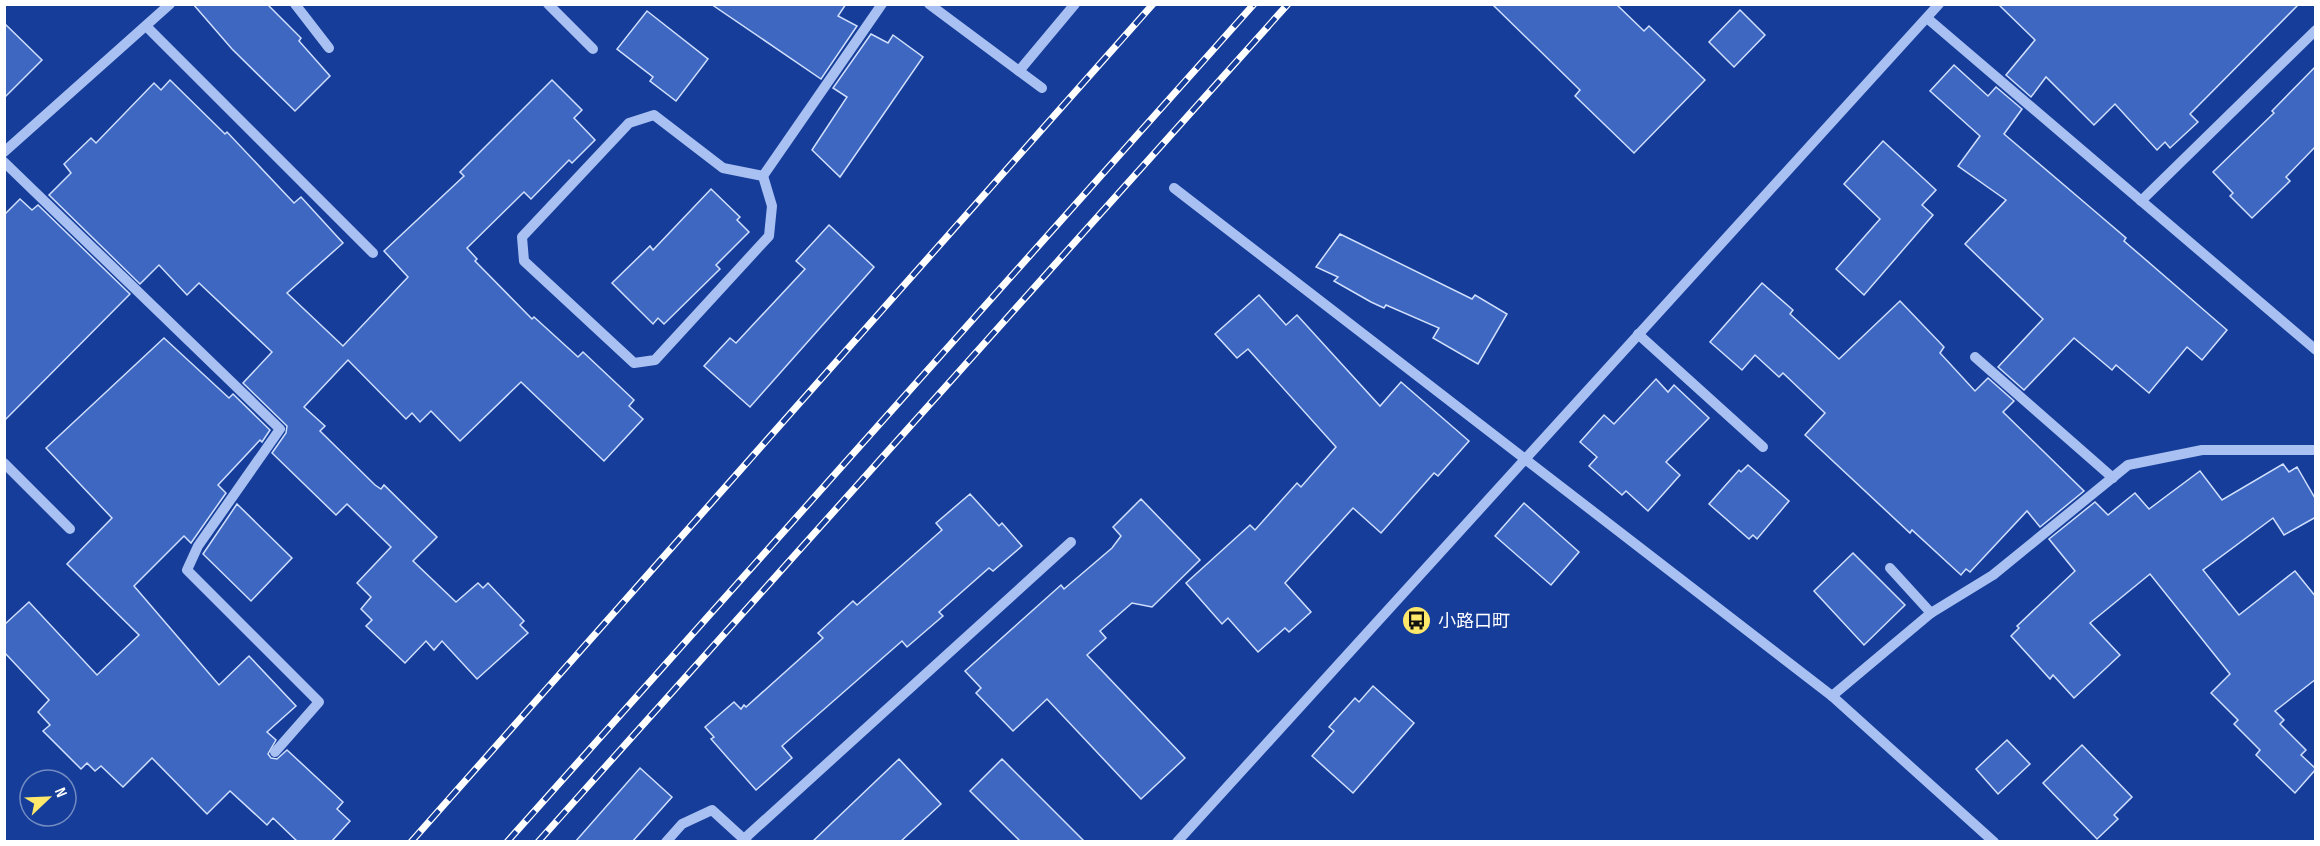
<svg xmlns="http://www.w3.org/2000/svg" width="2320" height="846" font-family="'Sofia Sans Condensed','Noto Sans JP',sans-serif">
  <rect width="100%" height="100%" fill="#153d99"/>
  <g fill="#3d67c1" stroke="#d0dffd" stroke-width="1.5">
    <polygon points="193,4 267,4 301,38 299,41 330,76 295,111 232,49"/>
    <polygon points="711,4 846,4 838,16 857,26 821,79"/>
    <polygon points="1492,4 1616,4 1644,31 1649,26 1705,80 1634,153 1575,96 1580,90"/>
    <polygon points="1998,4 2299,4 2190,114 2198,122 2170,148 2165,142 2157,150 2115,104 2094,125 2046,77 2031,97 2006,75 2035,40"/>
    <polygon points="1740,10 1765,35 1734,67 1709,42"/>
    <polygon points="647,11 708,59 676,101 650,81 653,77 617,49"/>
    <polygon points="4,23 42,60 4,98"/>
    <polygon points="871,34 888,43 893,35 923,57 840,177 812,150 847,97 833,88"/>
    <polygon points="1954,65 1988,96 1996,87 2022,109 2004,134 2091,208 2126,238 2124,241 2227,330 2202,360 2187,347 2149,393 2116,365 2112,370 2074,338 2024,390 1998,367 2043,319 1965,244 2006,200 1958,166 1980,136 1930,91"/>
    <polygon points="2316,66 2316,146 2286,177 2290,181 2252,218 2230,196 2233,193 2213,172 2274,113 2272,111"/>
    <polygon points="170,80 225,134 227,132 294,203 301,197 343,243 287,293 343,346 408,277 384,251 464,176 460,172 552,80 582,110 574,118 595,140 572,163 569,160 531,199 524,192 467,248 477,259 475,261 532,319 534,317 578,357 583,352 634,400 629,406 643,419 604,461 521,382 460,441 431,411 420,422 412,413 406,419 348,360 304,407 325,426 320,431 375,485 381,489 384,485 437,537 413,561 456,602 478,583 483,588 488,583 524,621 520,625 528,633 477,679 442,641 434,650 426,641 405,663 366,626 372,620 361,609 371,597 357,583 391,547 347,504 336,515 272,453 286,433 287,426 243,383 272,352 199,283 187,295 159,265 140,284 49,195 71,173 64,164 91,138 96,143 154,83 161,90"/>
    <polygon points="1883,141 1936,190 1922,205 1933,215 1864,295 1836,269 1880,219 1844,184"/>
    <polygon points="711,189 740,217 737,220 749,232 716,265 720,269 664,324 658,318 653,324 612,283 650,246 653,250"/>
    <polygon points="20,199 32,210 38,205 130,294 4,421 4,215"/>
    <polygon points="829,225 874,267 750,407 704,366 730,338 736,343 805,269 796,261"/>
    <polygon points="1340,234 1472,299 1475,295 1507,314 1478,364 1433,338 1439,328 1386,305 1384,308 1371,302 1334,281 1338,277 1316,267"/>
    <polygon points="1762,283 1793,310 1790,314 1839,359 1900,301 1944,347 1940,353 1975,391 1988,378 2014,401 2003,412 2084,491 2040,527 2027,511 1970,572 1966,569 1961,575 1912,530 1910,533 1805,435 1825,413 1783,373 1779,377 1755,355 1742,370 1710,342"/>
    <polygon points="1259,295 1286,325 1297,315 1380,406 1401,382 1469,441 1438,476 1434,473 1381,533 1353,508 1285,583 1311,612 1289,632 1285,628 1258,652 1228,618 1222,624 1186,583 1250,525 1255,530 1297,483 1301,487 1336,447 1248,349 1237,358 1215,334"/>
    <polygon points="164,338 229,398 233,394 270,430 262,442 260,440 218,485 226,493 191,543 184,536 134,586 219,685 249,656 296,706 267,732 276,740 268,754 271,758 277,759 287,750 343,802 337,809 350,821 331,842 298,842 273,818 267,825 230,791 207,814 152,758 123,787 101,766 95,771 87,763 81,769 43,731 50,725 38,712 49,700 4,652 4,625 29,602 97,675 139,635 67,564 112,518 46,448"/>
    <polygon points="1656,379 1668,392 1674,385 1709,418 1666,462 1680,475 1648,511 1626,491 1622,495 1589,466 1597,457 1580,442 1604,415 1614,424"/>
    <polygon points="2283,464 2289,472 2297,467 2316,500 2316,517 2284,535 2273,518 2203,570 2239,615 2295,571 2316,597 2316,679 2275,711 2284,720 2280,724 2306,750 2301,755 2316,769 2295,793 2256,755 2260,750 2234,724 2238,720 2211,693 2230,674 2150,574 2090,623 2120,655 2074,698 2053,675 2050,679 2011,636 2019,628 2017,626 2075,571 2049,539 2095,502 2108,515 2135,493 2149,509 2200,471 2222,500"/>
    <polygon points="1748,465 1789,501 1757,539 1753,535 1749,539 1709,504 1739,470 1741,472"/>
    <polygon points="970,494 999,526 1002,523 1022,546 993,571 989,568 939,612 943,616 907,647 902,641 782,746 792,758 756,790 711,739 714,737 705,727 734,702 741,709 744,705 746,707 823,638 818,633 853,601 857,605 942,530 936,523"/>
    <polygon points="1141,499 1200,560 1152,607 1132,603 1100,631 1106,638 1087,655 1185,758 1141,799 1047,699 1013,731 976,693 981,688 965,671 1061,585 1064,589 1112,548 1121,536 1113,527"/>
    <polygon points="1524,503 1579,552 1551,585 1495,536"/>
    <polygon points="237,504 292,558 251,601 203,554"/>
    <polygon points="1853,553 1905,605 1864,645 1814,591"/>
    <polygon points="1373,686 1414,723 1353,793 1312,756 1334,731 1329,727 1355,698 1359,702"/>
    <polygon points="2007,740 2030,764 1998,794 1976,769"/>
    <polygon points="2082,745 2132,797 2114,815 2118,819 2097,839 2043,783"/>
    <polygon points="899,759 941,804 900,842 812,842"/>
    <polygon points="1002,759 1085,842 1021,842 970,791"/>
    <polygon points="640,768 672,797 632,842 575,842"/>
  </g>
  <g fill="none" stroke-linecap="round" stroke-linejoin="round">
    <g stroke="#a9c0f2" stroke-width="10">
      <polyline points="295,4 329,48"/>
      <polyline points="548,4 593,49"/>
      <polyline points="929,4 1042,88"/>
      <polyline points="1927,18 2316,350"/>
      <polyline points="146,26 373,253"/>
      <polyline points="1019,71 1075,4"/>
      <polygon points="654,115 723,168 763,176 772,206 769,236 655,360 634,363 524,261 522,237 629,123"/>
      <polyline points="4,152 170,4"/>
      <polyline points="4,162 280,429 198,546 187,570 319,702 275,752"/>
      <polyline points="763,176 882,4"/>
      <polyline points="1174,188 1832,696 1994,842"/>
      <polyline points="2141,201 2316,30"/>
      <polyline points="1638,334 1763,447"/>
      <polyline points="1975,357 2113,478"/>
      <polyline points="4,463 70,529"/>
      <polyline points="1890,568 1931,613"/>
      <polyline points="1832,696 1931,613 1993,575 2128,465 2202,450 2316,450"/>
      <polyline points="744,839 1071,542"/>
      <polyline points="666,842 682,824 712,810 747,842"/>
      <polyline points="1177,842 1939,4"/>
    </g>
    <defs>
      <g id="rail">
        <polyline points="411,842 1153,4"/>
        <polyline points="507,842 1254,4"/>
        <polyline points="538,842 1288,4"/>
      </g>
    </defs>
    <use href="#rail" stroke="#fff" stroke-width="7"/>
    <use href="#rail" stroke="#153d99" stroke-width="4.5" stroke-dasharray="14" stroke-linecap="butt"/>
  </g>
  <defs>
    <symbol id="bus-disc" viewBox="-11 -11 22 22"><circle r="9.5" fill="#ffe86a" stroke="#153d99"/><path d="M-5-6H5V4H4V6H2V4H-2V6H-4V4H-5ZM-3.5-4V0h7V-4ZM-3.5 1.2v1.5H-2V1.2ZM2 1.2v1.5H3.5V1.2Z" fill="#111"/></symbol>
  </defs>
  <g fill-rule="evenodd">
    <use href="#bus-disc" x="1400" y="604" width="33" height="33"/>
  </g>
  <g text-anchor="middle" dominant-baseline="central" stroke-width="4.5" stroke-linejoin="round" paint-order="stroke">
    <g font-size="18" fill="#fff" stroke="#153d99" text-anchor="start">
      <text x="1438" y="621">小路口町</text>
    </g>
  </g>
  <rect width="2320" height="846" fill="none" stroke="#ffffff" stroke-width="12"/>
  <g transform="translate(48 798) rotate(67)"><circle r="28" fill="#153d99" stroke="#738bc2" stroke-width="1.5"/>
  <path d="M0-4.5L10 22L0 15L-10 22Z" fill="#ffe86a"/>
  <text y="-9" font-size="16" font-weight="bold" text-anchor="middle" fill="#ffffff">N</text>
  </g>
</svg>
